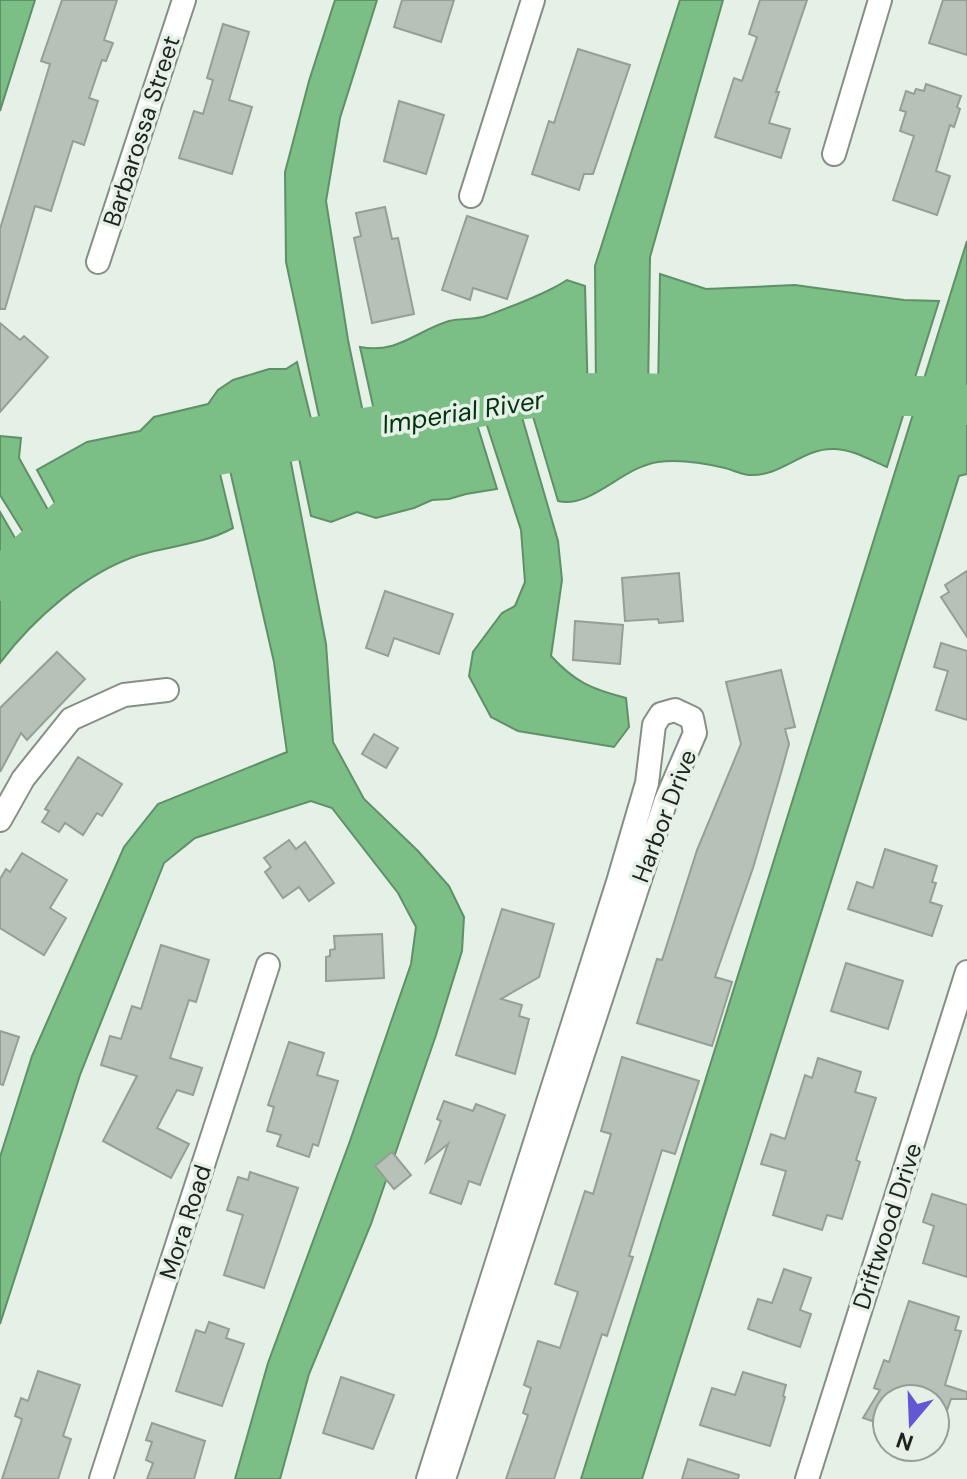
<svg xmlns="http://www.w3.org/2000/svg" width="967" height="1479" font-family="'DM Sans',sans-serif">
  <rect width="100%" height="100%" fill="#e5f0e6"/>
  <g fill="#7bbe86" stroke="#5f9067" stroke-width="2">
    <polygon points="0,0 35,0 0,111"/>
    <polygon points="335,0 377,0 340,118 326,201 348,340 366,427 323,435 286,262 285,172 309,81"/>
    <polygon points="680,0 723,0 650,257 648,393 596,393 595,266"/>
    <polygon points="967,241 967,474 959,476 642,1479 581,1479"/>
    <path d="M660,274L706,289L795,285L904,300L939,301L887,467C870,460 854,450 835,449C803,447 782,477 749,475C740,474 733,470 725,468C704,463 679,459 658,462C622,467 591,509 558,501L527,396C518,385 478,392 471,405L497,489L466,494L449,499L432,500L414,508L376,518L357,512L331,522L311,516L294,434L285,431L225,443L217,449L216,457L233,528C204,544 170,546 139,555C86,572 33,619 0,663V512L26,557L32,560L63,535L67,526L37,470L87,442L140,431L154,417L208,404L218,390L233,380L269,369H286L297,362L317,443L325,446L368,438L374,434L377,424L360,347C398,354 416,331 449,321C461,318 475,320 486,316C510,307 546,294 567,280L585,286L588,400L595,404H647L653,402L658,393Z"/>
    <path d="M517,400L558,541L562,580L551,656C575,682 591,689 626,698L629,727L614,747L518,731L491,717L469,676L473,652L502,613L515,606L525,582L521,530L481,407Z"/>
    <polygon points="0,436 21,438 19,458 57,526 33,548 0,495"/>
    <polygon points="287,442 326,644 333,742 364,799 418,851 449,886 464,917 462,951 436,1035 371,1224 309,1374 280,1479 235,1479 268,1363 350,1141 411,964 416,927 398,893 332,808 311,801 195,838 164,863 80,1075 0,1324 0,1157 32,1056 124,847 158,804 287,752 274,662 226,453"/>
  </g>
  <g fill="none" stroke-linecap="round" stroke-linejoin="round">
    <g stroke="#7bbe86" stroke-width="40">
      <polyline points="855,396 920,396 967,405"/>
      <polyline points="167,472 212,456 517,400 578,393 711,394"/>
      <polyline points="0,581 5,573 86,501 110,492"/>
    </g>
  </g>
  <g fill="#b6c1b8" stroke="#959f96" stroke-width="2">
    <polygon points="62,0 117,0 104,40 113,43 106,61 102,60 89,98 98,101 84,145 73,141 51,211 35,206 5,309 0,309 0,229 50,64 41,61"/>
    <polygon points="402,0 454,0 441,42 394,27"/>
    <polygon points="760,0 807,0 776,92 779,92 769,123 790,129 781,158 715,137 734,78 742,81 757,37 749,34"/>
    <polygon points="943,0 967,0 967,55 929,43"/>
    <polygon points="223,24 249,32 229,100 252,107 232,174 179,158 194,111 203,114 213,80 207,78"/>
    <polygon points="578,49 630,65 593,174 584,174 579,190 532,174 549,121 554,123"/>
    <polygon points="926,84 961,96 957,107 960,109 954,127 950,125 936,171 950,176 937,215 893,200 914,136 900,131 906,112 900,110 906,91 914,94 916,89 924,91"/>
    <polygon points="399,101 444,115 426,174 384,161"/>
    <polygon points="385,207 392,239 398,238 414,314 372,323 354,238 361,236 356,213"/>
    <polygon points="467,216 528,236 507,299 473,288 470,300 442,290"/>
    <polygon points="0,323 20,340 24,336 48,357 0,412"/>
    <polygon points="967,571 967,637 941,597 949,592 945,585"/>
    <polygon points="679,573 683,621 659,623 658,619 625,621 622,578"/>
    <polygon points="385,591 453,614 439,654 394,638 388,656 366,648"/>
    <polygon points="575,621 623,625 620,664 573,660"/>
    <polygon points="941,643 967,651 967,720 936,710 948,671 934,667"/>
    <polygon points="57,652 85,679 27,740 21,733 0,772 0,708"/>
    <polygon points="781,670 795,727 785,729 789,744 781,773 753,868 715,977 732,982 712,1046 637,1023 657,959 662,960 697,850 741,744 726,682"/>
    <polygon points="374,734 398,748 386,768 362,754"/>
    <polygon points="78,757 122,784 102,816 97,813 83,835 65,823 59,832 42,822 49,811 45,809"/>
    <polygon points="289,840 296,849 305,842 334,883 309,901 299,887 283,898 265,872 271,867 264,858"/>
    <polygon points="885,849 937,866 932,882 936,883 930,902 942,906 932,936 848,909 857,882 873,888"/>
    <polygon points="22,853 67,880 50,908 66,918 44,955 0,928 0,879 6,869 10,872"/>
    <polygon points="502,909 554,924 539,977 501,999 522,1005 519,1016 529,1019 515,1074 456,1055"/>
    <polygon points="382,934 384,978 326,981 326,957 330,956 330,950 335,949 334,936"/>
    <polygon points="161,945 209,960 196,1002 189,1000 170,1058 202,1068 193,1095 177,1090 157,1128 189,1144 171,1178 103,1141 137,1076 101,1065 110,1036 121,1039 132,1006 141,1009"/>
    <polygon points="846,963 903,981 888,1029 831,1011"/>
    <polygon points="0,1031 19,1037 3,1085 0,1084"/>
    <polygon points="289,1042 324,1053 317,1075 338,1081 318,1146 313,1144 309,1157 277,1146 281,1135 267,1131 274,1107 268,1105"/>
    <polygon points="622,1057 699,1081 675,1154 662,1150 629,1256 633,1257 607,1336 602,1334 554,1479 506,1479 528,1415 523,1413 531,1388 524,1385 538,1341 560,1348 578,1292 555,1284 585,1191 593,1194 611,1134 601,1131"/>
    <polygon points="818,1058 861,1072 855,1092 876,1098 856,1160 860,1162 842,1219 827,1215 822,1230 773,1215 786,1171 761,1164 771,1134 785,1139 805,1075 812,1078"/>
    <polygon points="444,1101 473,1111 476,1104 505,1115 480,1185 469,1181 461,1204 430,1193 448,1144 426,1162 441,1121 437,1119"/>
    <polygon points="392,1152 411,1175 394,1189 375,1166"/>
    <polygon points="250,1172 298,1188 264,1288 224,1275 243,1215 227,1210 238,1177 248,1180"/>
    <polygon points="932,1194 967,1205 967,1277 923,1263 934,1226 923,1222"/>
    <polygon points="784,1269 811,1278 800,1310 811,1314 800,1347 748,1329 758,1299 772,1303"/>
    <polygon points="909,1301 959,1317 955,1330 961,1331 945,1385 967,1392 967,1399 951,1399 938,1436 935,1436 935,1399 887,1399 887,1426 863,1418 880,1390 874,1388 884,1360 889,1362"/>
    <polygon points="209,1322 229,1329 226,1338 244,1344 222,1406 176,1391 196,1330 205,1333"/>
    <polygon points="38,1371 80,1385 63,1436 71,1439 58,1479 2,1479 22,1419 15,1416 21,1398 28,1401"/>
    <polygon points="743,1372 786,1385 783,1396 785,1397 770,1446 700,1425 712,1388 735,1395"/>
    <polygon points="341,1377 394,1395 373,1449 323,1433"/>
    <polygon points="152,1423 205,1441 194,1479 147,1479 153,1463 146,1460 152,1442 146,1440"/>
    <polygon points="688,1459 739,1475 738,1479 682,1479"/>
  </g>
  <g fill="none" stroke-linecap="round" stroke-linejoin="round">
    <defs>
      <g id="street">
        <polyline points="834,154 880,0"/>
        <polyline points="471,196 533,0"/>
        <polyline points="98,262 184,0"/>
        <polyline points="0,820 23,779 71,719 124,695 167,690"/>
        <polyline points="101,1479 268,965"/>
        <polyline points="428,1479 618,882 647,783 654,725 661,714 675,710 692,718 695,733 666,800 444,1479"/>
        <polyline points="807,1479 967,972"/>
      </g>
    </defs>
    <use href="#street" stroke="#858f86" stroke-width="26"/>
    <use href="#street" stroke="#fff" stroke-width="22"/>
  </g>
  <g text-anchor="middle" dominant-baseline="central" stroke-width="7" stroke-linejoin="round" paint-order="stroke">
    <g font-size="24" fill="#1f231f" stroke="#e5f0e6">
      <text transform="translate(141 131) rotate(-72)">Barbarossa Street</text>
      <text transform="translate(664 816) rotate(-69)">Harbor Drive</text>
      <text transform="translate(185 1222) rotate(-72)">Mora Road</text>
      <text transform="translate(887 1226) rotate(-72)">Driftwood Drive</text>
    </g>
    <g font-size="26" font-style="italic" fill="#003410" stroke="#e5f0e6">
      <text transform="translate(463 412) rotate(-9)">Imperial River</text>
    </g>
  </g>
  <g transform="translate(911 1423) rotate(199)"><circle r="38" fill="#e5f0e6" stroke="#969e96" stroke-width="2"/>
  <path d="M0-6L14 30L0 20L-14 30Z" fill="#6358d1"/>
  <text y="-12" font-size="22" font-weight="bold" text-anchor="middle" fill="#1f231f">N</text>
  </g>
</svg>
